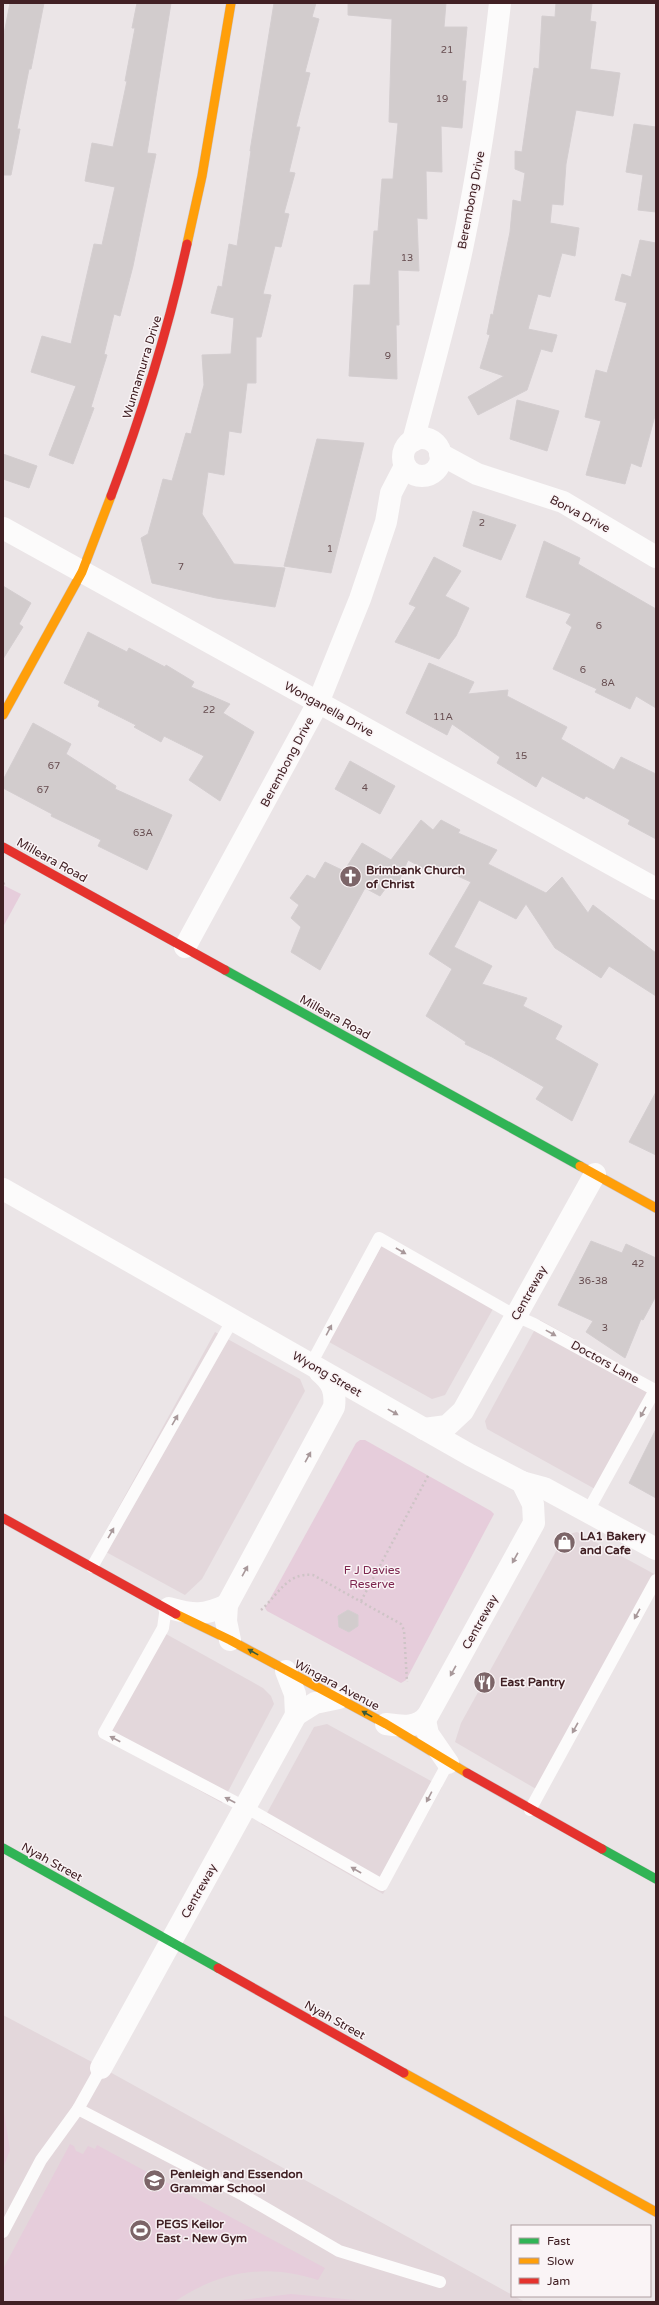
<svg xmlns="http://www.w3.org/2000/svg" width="659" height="2305" font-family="'Varela Round',sans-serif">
  <rect width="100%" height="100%" fill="#ebe5e7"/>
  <g fill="#e3d7db">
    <polygon points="382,1245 494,1307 445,1395 432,1399 329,1342"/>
    <polygon points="540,1320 656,1384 604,1494 487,1429 485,1421"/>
    <polygon points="215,1332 300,1379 305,1391 202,1579 185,1595 106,1552 99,1543"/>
    <polygon points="577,1532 656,1575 543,1793 455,1742 461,1723 565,1535"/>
    <polygon points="157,1629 263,1688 271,1696 274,1704 222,1803 99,1735"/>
    <polygon points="327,1724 442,1787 383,1894 261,1824 314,1727"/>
    <polygon points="3,2015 90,2061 525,2302 3,2302"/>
  </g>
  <g fill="#e6cddb">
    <polygon points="3,885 21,894 3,927"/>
    <polygon points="360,1440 365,1440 491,1511 494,1514 406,1680 401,1683 267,1611 265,1608 356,1443"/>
    <polygon points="3,2107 10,2150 3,2168"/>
    <path d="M70,2144L74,2146L76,2151L83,2154L88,2146L95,2149L97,2145L325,2268L318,2280C266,2263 220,2271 174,2302H7L3,2300V2269Z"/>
    <polygon points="291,2294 376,2302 226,2302"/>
  </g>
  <g fill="#d2cccd" stroke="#d4ced0">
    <polygon points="10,3 44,3 31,69 29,69 17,129 20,129 11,175 3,175 3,39"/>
    <polygon points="137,3 171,3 147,153 156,154 133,266 120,316 114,314 104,354 107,355 91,407 94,408 73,464 49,455 76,386 31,372 42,336 71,344 94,244 102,245 115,187 85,181 92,143 113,147 127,81 125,81 135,28 132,28"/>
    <polygon points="274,3 316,3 312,17 319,19 305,72 310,73 296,127 300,127 289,172 295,173 284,213 289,214 281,247 275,246 263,294 271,295 261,337 256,337 256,383 247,383 241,433 229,431 224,475 208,472 202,514 234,564 285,568 275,607 216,598 152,583 141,538 148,534 163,479 172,481 186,433 191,434 204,385 202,355 231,354 234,318 211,313 218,286 222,287 229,244 237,246 251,151 250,151"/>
    <polygon points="348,3 446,3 444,27 467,27 462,81 466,81 462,128 441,126 442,172 426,171 427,219 417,218 419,271 398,270 399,325 396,325 397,379 349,376 354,285 370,285 374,231 378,231 382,179 393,179 398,123 389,122 392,19 348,15"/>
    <polygon points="556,3 592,3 590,21 596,22 590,69 620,73 613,116 576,110 566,164 563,205 552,204 550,223 579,228 575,256 562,253 550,297 538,294 528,329 557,335 552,352 541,349 527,390 478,415 468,397 504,376 480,368 490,335 487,334 491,314 493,315 510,232 513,200 521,202 525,173 515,169 515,151 522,152 534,68 539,69 542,16 555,17"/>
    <polygon points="634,124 656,127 656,212 638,210 643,175 626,172"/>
    <polygon points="640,240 656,243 656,412 641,467 631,463 625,484 586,475 601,421 585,417 596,370 607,373 627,303 615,300 622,274 631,277"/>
    <polygon points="517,400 559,411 547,451 510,439"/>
    <polygon points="317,439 364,443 331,573 284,566"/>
    <polygon points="3,454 37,466 29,488 3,479"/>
    <polygon points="473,511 516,525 501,560 463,546"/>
    <polygon points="544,541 580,558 578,564 656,609 656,708 636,696 630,709 595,692 597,689 553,669 572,627 566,623 571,614 526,597"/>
    <polygon points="434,557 461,571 445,596 469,608 456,636 439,659 395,642 416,607 409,604"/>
    <polygon points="3,586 31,603 19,624 23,627 3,659"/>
    <polygon points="88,632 127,652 129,648 165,667 166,665 194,682 191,687 230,704 223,713 254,732 220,801 189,780 204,756 164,736 161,742 134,727 136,725 98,706 100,701 64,683"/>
    <polygon points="429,663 474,682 468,694 508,690 507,696 567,727 561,739 614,770 621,757 656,774 656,839 628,824 630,820 586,796 584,799 542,776 536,787 497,763 500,757 452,724 447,735 406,713"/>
    <polygon points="33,723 71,744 66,754 116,786 115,789 172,815 147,870 98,846 101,840 51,816 52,814 3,788 3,780"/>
    <polygon points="350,761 395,786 380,814 335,789"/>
    <polygon points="421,820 433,830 441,820 460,830 458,833 497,850 488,864 546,893 562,877 588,913 593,905 656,953 656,996 609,966 601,978 555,948 526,904 516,919 479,900 454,947 492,966 482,984 527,998 523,1006 562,1026 555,1039 598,1064 572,1121 536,1099 544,1087 492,1057 465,1044 466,1042 426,1016 452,969 429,954 471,882 440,868 436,875 408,860 396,888 388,885 380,896 365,888 320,970 291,952 301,927 291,918 299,905 290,898 307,875 315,879 325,862 344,871 362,843 391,860"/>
    <polygon points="656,1092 656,1155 629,1142"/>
    <polygon points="591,1241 622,1253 626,1244 656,1258 656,1296 643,1320 641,1319 625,1358 586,1332 593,1321 558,1305"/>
    <polygon points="656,1429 656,1498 629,1483"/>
    <polygon points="348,1610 358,1615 358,1626 349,1632 339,1627 338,1616"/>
  </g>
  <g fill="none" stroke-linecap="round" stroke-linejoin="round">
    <defs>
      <g id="fast">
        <polyline points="225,970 580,1166"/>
        <polyline points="3,1848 218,1968"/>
        <polyline points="602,1849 656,1879"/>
      </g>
      <g id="slow">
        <polyline points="187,244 202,176 231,3"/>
        <polyline points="3,715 82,572 111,496"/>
        <polyline points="580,1166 656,1208"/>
        <polyline points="176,1614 230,1640 386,1724 467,1773"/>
        <polyline points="404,2073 656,2212"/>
      </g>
      <g id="jam">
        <path d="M111,496C142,414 168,330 187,244"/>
        <polyline points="3,847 225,970"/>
        <polyline points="3,1518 176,1614"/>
        <polyline points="467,1773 602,1849"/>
        <polyline points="218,1968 404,2073"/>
      </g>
    </defs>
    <use href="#fast" stroke="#cbc1c3" stroke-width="10"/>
    <use href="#slow" stroke="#cbc1c3" stroke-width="10"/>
    <use href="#jam" stroke="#cbc1c3" stroke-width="10"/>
    <g stroke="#cec4c6" stroke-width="2.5" stroke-dasharray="2 3" stroke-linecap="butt">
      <polyline points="3,884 5,883"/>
      <polyline points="361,1601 429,1474"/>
      <path d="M261,1610C278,1595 287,1572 313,1575L401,1624L404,1630L407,1682"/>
    </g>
    <g stroke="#fcfbfb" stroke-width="12">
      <polyline points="311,1364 379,1238 516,1316 534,1324 655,1390 588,1511"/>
      <polyline points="92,1567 232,1321"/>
      <polyline points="166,1607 163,1628 104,1733 254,1812 382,1885 448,1763"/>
      <polyline points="530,1810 656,1580"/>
      <polyline points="78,2109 243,2195 339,2251 440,2282"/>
      <polyline points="3,2232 41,2160 78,2109 101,2068"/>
    </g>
    <g stroke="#fcfbfb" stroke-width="22">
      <circle cx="422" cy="457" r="19"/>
      <path d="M413,441C430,377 448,314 462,249C479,168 491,85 500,3"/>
      <polyline points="440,454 477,474 563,502 656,557"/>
      <polyline points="3,528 656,889"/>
      <polyline points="185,947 318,703 360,599 386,522 391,493 405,466"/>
      <polyline points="3,1189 470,1455 522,1482 544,1488 656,1549"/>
      <polyline points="424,1429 447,1426 463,1411 595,1174"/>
      <path d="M169,1608C194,1615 203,1616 227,1605"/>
      <path d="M230,1640L226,1621L227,1605L334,1407C336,1391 332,1382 320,1372"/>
      <polyline points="286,1671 295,1694 296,1715"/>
      <polyline points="425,1720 428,1734 448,1763"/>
      <path d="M386,1724C401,1726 418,1729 428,1715L534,1523L533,1504L522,1482"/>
      <polyline points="101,2068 296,1715 315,1703 339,1698"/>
    </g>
    <use href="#fast" stroke="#30b455" stroke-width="9"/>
    <use href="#slow" stroke="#ff9f0a" stroke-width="9"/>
    <use href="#jam" stroke="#e5322d" stroke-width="9"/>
  </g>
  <defs><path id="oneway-solid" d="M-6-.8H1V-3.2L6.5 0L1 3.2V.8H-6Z"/></defs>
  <g fill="#a8989a">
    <use href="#oneway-solid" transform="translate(401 1251) rotate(30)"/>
    <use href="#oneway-solid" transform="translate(329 1330) rotate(-62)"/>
    <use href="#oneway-solid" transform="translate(551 1333) rotate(29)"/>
    <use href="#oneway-solid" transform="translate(393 1412) rotate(29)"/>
    <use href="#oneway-solid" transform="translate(643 1412) rotate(119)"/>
    <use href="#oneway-solid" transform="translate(175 1420) rotate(-60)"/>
    <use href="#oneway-solid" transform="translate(308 1457) rotate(-61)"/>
    <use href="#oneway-solid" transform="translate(111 1533) rotate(-60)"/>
    <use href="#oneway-solid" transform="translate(515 1558) rotate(119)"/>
    <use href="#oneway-solid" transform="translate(245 1571) rotate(-61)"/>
    <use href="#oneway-solid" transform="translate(637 1614) rotate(119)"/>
    <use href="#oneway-solid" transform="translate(453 1671) rotate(119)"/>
    <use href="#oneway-solid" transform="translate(575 1728) rotate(119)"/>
    <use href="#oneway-solid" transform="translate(115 1739) rotate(-152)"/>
    <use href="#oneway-solid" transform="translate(429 1797) rotate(118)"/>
    <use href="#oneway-solid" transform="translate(230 1800) rotate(-152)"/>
    <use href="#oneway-solid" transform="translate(356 1870) rotate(-150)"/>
  </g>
  <g fill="#3a5b38">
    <use href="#oneway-solid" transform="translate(253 1652) rotate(-151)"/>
    <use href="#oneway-solid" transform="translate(367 1714) rotate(-151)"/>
  </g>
  <defs>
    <symbol id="church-disc" viewBox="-11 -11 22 22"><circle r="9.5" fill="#7c6568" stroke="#faf4f6"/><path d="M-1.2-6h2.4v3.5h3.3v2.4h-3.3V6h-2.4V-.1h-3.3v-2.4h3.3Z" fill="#fff"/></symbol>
    <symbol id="shop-disc" viewBox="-11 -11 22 22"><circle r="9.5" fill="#7c6568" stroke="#faf4f6"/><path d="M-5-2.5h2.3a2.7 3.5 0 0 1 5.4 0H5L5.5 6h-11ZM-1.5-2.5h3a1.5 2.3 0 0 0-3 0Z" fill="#fff"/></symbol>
    <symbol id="restaurant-disc" viewBox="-11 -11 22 22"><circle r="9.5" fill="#7c6568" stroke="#faf4f6"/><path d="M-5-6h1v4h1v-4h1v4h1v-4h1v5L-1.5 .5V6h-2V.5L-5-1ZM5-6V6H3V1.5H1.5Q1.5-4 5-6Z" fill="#fff"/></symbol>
    <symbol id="school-disc" viewBox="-11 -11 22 22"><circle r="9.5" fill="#7c6568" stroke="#faf4f6"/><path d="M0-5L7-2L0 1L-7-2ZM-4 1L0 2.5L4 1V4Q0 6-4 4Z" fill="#fff"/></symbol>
    <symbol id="stadium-disc" viewBox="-11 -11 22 22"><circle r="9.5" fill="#7c6568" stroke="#faf4f6"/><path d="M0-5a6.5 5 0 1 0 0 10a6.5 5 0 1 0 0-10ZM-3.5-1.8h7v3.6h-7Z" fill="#fff"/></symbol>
  </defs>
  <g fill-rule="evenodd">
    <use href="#church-disc" x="338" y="864" width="25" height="25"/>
    <use href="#shop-disc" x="552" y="1530" width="25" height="25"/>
    <use href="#restaurant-disc" x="472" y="1670" width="25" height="25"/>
    <use href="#school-disc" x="142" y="2168" width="25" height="25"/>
    <use href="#stadium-disc" x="128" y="2218" width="25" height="25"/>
  </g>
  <g text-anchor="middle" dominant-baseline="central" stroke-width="3" stroke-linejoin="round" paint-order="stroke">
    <g font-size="10" fill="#674d50">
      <text x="447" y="50">21</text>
      <text x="442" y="99">19</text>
      <text x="407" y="258">13</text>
      <text x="388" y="356">9</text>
      <text x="482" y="523">2</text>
      <text x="330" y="549">1</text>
      <text x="181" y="567">7</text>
      <text x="599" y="626">6</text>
      <text x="583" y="670">6</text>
      <text x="608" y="683">8A</text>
      <text x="209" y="710">22</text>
      <text x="443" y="717">11A</text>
      <text x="521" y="756">15</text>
      <text x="54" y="766">67</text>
      <text x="365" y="788">4</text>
      <text x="43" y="790">67</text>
      <text x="143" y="833">63A</text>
      <text x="638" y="1264">42</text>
      <text x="593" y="1281">36-38</text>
      <text x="605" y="1328">3</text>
    </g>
    <g font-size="12" fill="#412024" stroke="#faf4f6">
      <text transform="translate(471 200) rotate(-79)">Berembong Drive</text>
      <text transform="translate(142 367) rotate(-73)">Wunnamurra Drive</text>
      <text transform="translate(580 514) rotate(28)">Borva Drive</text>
      <text transform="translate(329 709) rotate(29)">Wonganella Drive</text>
      <text transform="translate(287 762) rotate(-62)">Berembong Drive</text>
      <text transform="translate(52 860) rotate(29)">Milleara Road</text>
      <text transform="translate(335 1017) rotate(29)">Milleara Road</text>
      <text transform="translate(529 1293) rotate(-61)">Centreway</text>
      <text transform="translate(605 1362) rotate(29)">Doctors Lane</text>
      <text transform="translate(327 1374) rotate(30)">Wyong Street</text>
      <text transform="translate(480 1622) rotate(-61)">Centreway</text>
      <text transform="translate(337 1685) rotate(28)">Wingara Avenue</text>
      <text transform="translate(52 1862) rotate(29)">Nyah Street</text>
      <text transform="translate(199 1891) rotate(-61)">Centreway</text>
      <text transform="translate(335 2020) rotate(29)">Nyah Street</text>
    </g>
    <g font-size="12" font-weight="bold" fill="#412024" stroke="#faf4f6" text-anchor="start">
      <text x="366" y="870">Brimbank Church<tspan x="366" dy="14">of Christ</tspan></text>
      <text x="580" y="1536">LA1 Bakery<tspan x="580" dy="14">and Cafe</tspan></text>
      <text x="500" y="1682">East Pantry</text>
      <text x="170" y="2174">Penleigh and Essendon<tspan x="170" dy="14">Grammar School</tspan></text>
      <text x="156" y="2224">PEGS Keilor<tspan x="156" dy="14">East - New Gym</tspan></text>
    </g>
    <g font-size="12" fill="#7d264f" stroke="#faf4f6">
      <text x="372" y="1570">F J Davies<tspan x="372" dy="14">Reserve</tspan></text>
    </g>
  </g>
  <rect width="659" height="2305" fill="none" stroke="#412024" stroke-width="8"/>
  <rect x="511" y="2225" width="140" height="72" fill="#faf4f6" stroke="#b09fa2"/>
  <rect x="519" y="2238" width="20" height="6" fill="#30b455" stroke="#b09fa2"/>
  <text x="547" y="2245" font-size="12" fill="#412024">Fast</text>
  <rect x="519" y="2258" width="20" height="6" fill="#ff9f0a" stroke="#b09fa2"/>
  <text x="547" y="2265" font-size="12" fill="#412024">Slow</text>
  <rect x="519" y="2278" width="20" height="6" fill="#e5322d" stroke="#b09fa2"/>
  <text x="547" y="2285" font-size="12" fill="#412024">Jam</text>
</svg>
